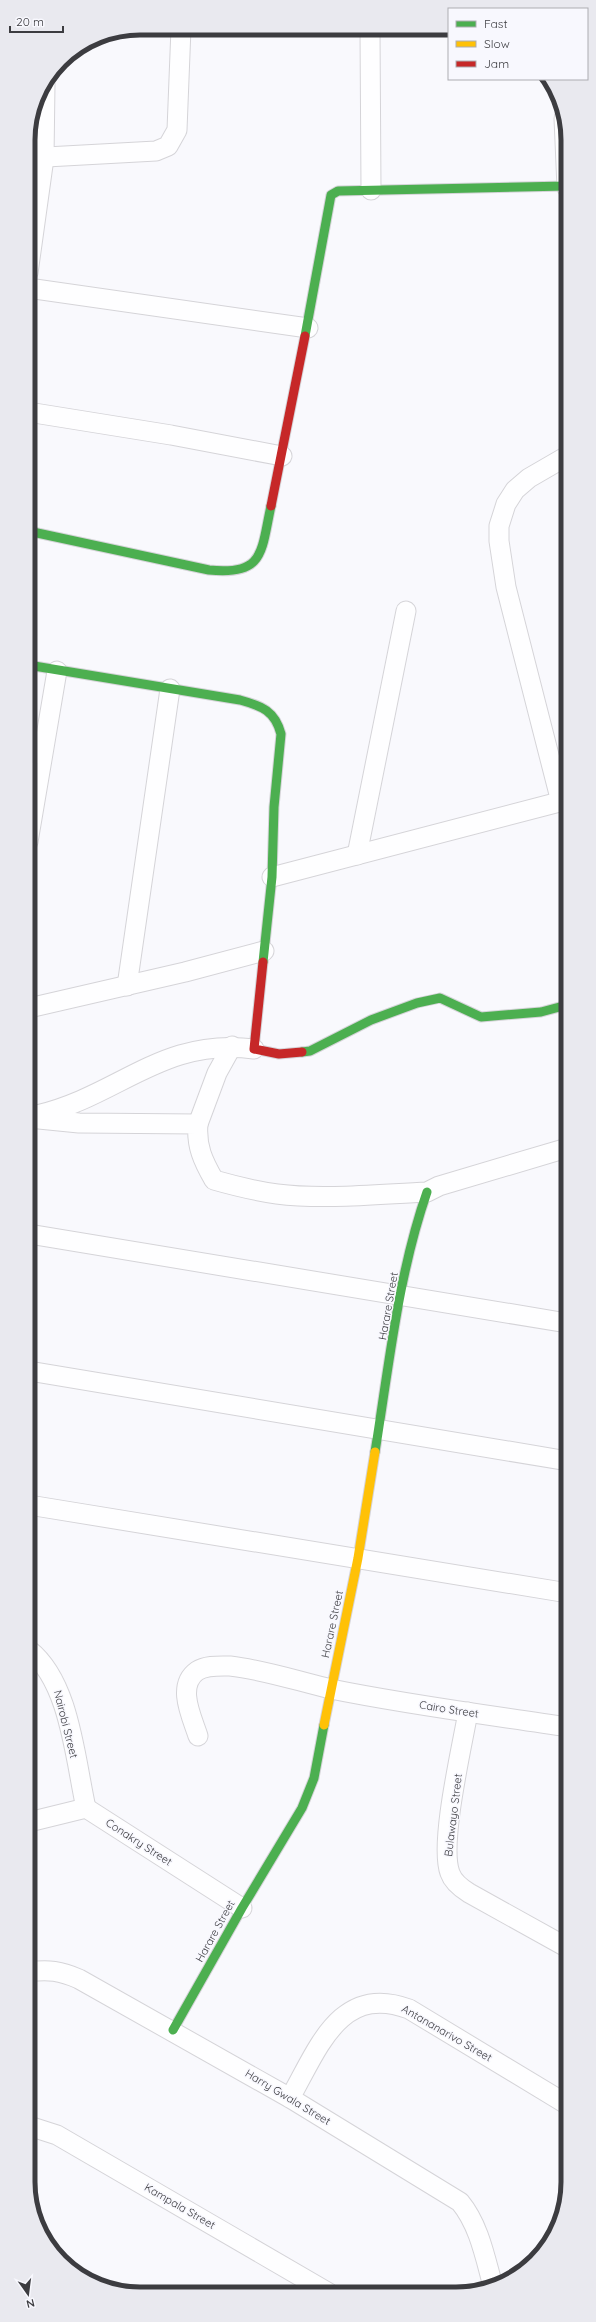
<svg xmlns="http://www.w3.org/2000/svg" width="596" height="2322" font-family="Quicksand,sans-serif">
  <rect width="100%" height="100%" fill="#f9f9fd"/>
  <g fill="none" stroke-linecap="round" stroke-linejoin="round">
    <defs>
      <g id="street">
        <polyline points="370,30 371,190"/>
        <polyline points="564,118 567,188"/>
        <polyline points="28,158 156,151 168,146 177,130 181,28"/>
        <polyline points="28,273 44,158 45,84"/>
        <polyline points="28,288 308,328"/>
        <polyline points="28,412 171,435 282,456"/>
        <polyline points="561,802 506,587 499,541 499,526 506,504 515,490 529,478 567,456"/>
        <polyline points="28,842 57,671"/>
        <polyline points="357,855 406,611"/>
        <polyline points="272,877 567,800"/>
        <polyline points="127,986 170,689"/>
        <polyline points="29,1008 185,972 264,951"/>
        <path d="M37,1115C119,1096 162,1037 254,1049"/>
        <path d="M29,1118L79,1123L198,1124C196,1146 203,1161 214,1180C235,1186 256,1191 277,1194C323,1200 381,1194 427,1192L439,1186L567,1148"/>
        <polyline points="198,1124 217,1073 232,1046"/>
        <polyline points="29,1234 567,1323"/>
        <polyline points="29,1371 568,1461"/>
        <polyline points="29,1505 568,1593"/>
        <path d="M29,1650C70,1682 75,1759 86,1808"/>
        <path d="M468,1712C462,1747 439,1844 450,1873C453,1882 461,1888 469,1893L568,1948"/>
        <path d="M198,1736C192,1717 176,1686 197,1671C206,1665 220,1666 230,1666C265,1670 297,1681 331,1689C409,1705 489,1715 568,1727"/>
        <polyline points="29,1822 86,1808 242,1908"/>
        <path d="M29,1972C48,1969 61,1971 79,1979L290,2098L460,2202C479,2225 485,2257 493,2286"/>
        <path d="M290,2098C318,2049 340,1983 409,2009L568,2105"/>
        <polyline points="29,2126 57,2135 329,2293"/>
      </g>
      <g id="fast">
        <polyline points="305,336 331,195 338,191 567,186"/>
        <path d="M28,531L209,570C265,576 261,551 271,506"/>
        <path d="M28,665L240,700C262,706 275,711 281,734L274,807L272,877L263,962"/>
        <polyline points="302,1052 310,1051 371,1020 417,1003 440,998 481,1017 541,1012 567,1005"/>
        <path d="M375,1452C389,1366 398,1275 427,1192"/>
        <polyline points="173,2030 242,1908 302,1808 314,1778 324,1725"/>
      </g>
      <polyline id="slow" points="324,1725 358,1558 375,1452"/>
      <g id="jam">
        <polyline points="271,506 305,336"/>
        <polyline points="263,962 254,1049 279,1054 302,1052"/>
      </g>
    </defs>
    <use href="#street" stroke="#d5d4d8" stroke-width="21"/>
    <use href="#fast" stroke="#d5d4d8" stroke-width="11"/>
    <use href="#slow" stroke="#d5d4d8" stroke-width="11"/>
    <use href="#jam" stroke="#d5d4d8" stroke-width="11"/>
    <use href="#street" stroke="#fefeff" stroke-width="19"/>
    <use href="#fast" stroke="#4caf50" stroke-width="9"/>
    <use href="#slow" stroke="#ffc107" stroke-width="9"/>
    <use href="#jam" stroke="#c62828" stroke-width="9"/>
  </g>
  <g text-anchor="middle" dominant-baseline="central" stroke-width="3" stroke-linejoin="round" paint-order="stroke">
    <g font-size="11" fill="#3c3c40" stroke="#f8f8fe">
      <text transform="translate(388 1306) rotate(-80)">Harare Street</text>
      <text transform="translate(332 1624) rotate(-78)">Harare Street</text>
      <text transform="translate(449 1709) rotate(9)">Cairo Street</text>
      <text transform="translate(66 1724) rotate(76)">Nairobi Street</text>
      <text transform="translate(453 1815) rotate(-83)">Bulawayo Street</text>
      <text transform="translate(139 1842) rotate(33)">Conakry Street</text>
      <text transform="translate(215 1931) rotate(-61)">Harare Street</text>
      <text transform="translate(447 2033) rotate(30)">Antananarivo Street</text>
      <text transform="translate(288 2097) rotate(31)">Harry Gwala Street</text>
      <text transform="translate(180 2206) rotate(30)">Kampala Street</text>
    </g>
  </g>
  <path d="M0 0H596V2322H0ZM140 35H456A105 105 0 0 1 561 140V2182A105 105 0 0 1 456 2287H140A105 105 0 0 1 35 2182V140A105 105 0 0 1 140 35Z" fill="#e9e9ef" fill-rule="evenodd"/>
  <path fill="none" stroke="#3c3c40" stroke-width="5" d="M140 35H456A105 105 0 0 1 561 140V2182A105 105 0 0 1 456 2287H140A105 105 0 0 1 35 2182V140A105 105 0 0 1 140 35Z"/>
  <rect x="448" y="8" width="140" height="72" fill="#f8f8fe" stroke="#adadb2"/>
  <rect x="456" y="21" width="20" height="6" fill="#4caf50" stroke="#adadb2"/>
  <text x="484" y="28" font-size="12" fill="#3c3c40">Fast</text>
  <rect x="456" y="41" width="20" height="6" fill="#ffc107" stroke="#adadb2"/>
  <text x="484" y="48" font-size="12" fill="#3c3c40">Slow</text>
  <rect x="456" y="61" width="20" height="6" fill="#c62828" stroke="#adadb2"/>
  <text x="484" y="68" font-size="12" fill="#3c3c40">Jam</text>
  <g transform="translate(28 2294) rotate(166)" stroke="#f8f8fe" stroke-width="3" paint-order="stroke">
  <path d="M0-3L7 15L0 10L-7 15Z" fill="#3c3c40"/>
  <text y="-6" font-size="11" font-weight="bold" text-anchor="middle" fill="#3c3c40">N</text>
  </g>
  <path d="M10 26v6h53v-6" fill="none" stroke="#3c3c40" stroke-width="2"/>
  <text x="16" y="26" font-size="12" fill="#3c3c40" stroke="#f8f8fe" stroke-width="3" paint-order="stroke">20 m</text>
</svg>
